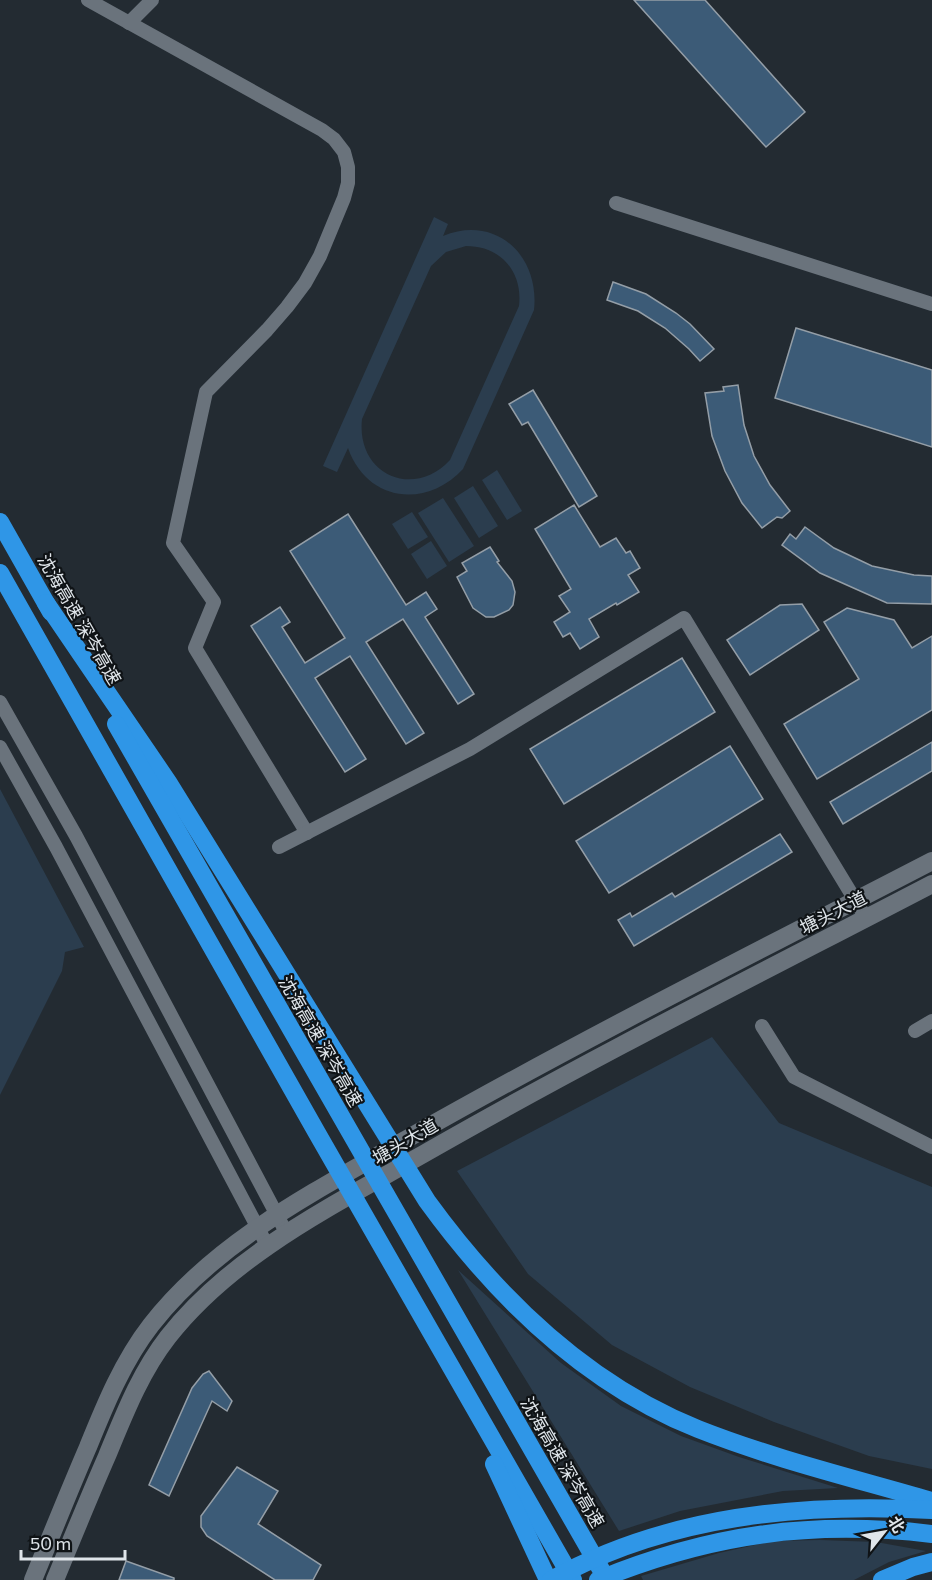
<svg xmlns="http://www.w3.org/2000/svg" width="932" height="1580" font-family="Commissioner,'Noto Sans SC',sans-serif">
  <rect width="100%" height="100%" fill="#232b32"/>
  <g fill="#2b3d4e" fill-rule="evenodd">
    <path d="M434,217L448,224L443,236C496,214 540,256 534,310L463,469C426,509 367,502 348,448L337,472L323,466ZM466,246C501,246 523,272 519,306L450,460C413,500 356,474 362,419L431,266L446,252Z"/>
    <polygon points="497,470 522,511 507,520 482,480"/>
    <polygon points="473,486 498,526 479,538 454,498"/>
    <polygon points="443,498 474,546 449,562 418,513"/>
    <polygon points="412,512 428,537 408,549 392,524"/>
    <polygon points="431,541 447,566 427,579 411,554"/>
    <polygon points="0,789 84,947 65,952 62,971 0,1095"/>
    <polygon points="712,1037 779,1123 932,1187 932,1469 869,1456 774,1422 690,1387 612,1345 528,1274 457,1171"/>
    <polygon points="458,1270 561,1363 621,1406 681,1436 739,1457 838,1488 783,1491 680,1511 619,1531"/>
    <polygon points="820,1540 876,1542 926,1551 889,1562 854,1580 643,1580 641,1576 719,1553 773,1541"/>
  </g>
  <g fill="#3c5b77" stroke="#949ea7" stroke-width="1.5">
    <polygon points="634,0 705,0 805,112 766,147"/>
    <polygon points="613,282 646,294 676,313 690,324 714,349 700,361 689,349 665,328 638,311 607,300"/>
    <polygon points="796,328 932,370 932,447 775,398"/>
    <polygon points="738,385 744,425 754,456 770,485 790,511 782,518 777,517 762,528 742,503 725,471 712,436 705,393 724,391 723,387"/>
    <polygon points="533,390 597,496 579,507 528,422 522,425 509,404"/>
    <polygon points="574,505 600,547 616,538 626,553 630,551 640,568 628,575 639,592 617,605 616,603 589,619 599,637 580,649 570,633 563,637 554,622 570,612 559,596 571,589 535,529"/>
    <polygon points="348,514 406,605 426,592 437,609 425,617 474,694 458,704 403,619 366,642 424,733 406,744 350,656 315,678 366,759 345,772 251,626 280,607 290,622 282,627 305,663 345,638 290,551"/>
    <polygon points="805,527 834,548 872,566 914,575 932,576 932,604 887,603 820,573 782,545 790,534 796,539"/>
    <polygon points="490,547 499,561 497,562 512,581 515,592 513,605 509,610 494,617 486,617 473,608 457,577 467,571 462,563"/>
    <polygon points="802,604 819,630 750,675 727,640 780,605"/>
    <polygon points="847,608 894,620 912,648 932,636 932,710 817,779 784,724 859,679 824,622"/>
    <polygon points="682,658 715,712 564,804 530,749"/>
    <polygon points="932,742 932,771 843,824 830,802"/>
    <polygon points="730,746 763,799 609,893 576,841"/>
    <polygon points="780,834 792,852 634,946 618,920 630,913 632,917 672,893 675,897"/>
    <polygon points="209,1371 232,1401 227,1411 212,1401 169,1496 149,1485 192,1388 203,1374"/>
    <polygon points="237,1467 278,1491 258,1524 321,1565 313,1580 275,1580 207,1536 201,1527 201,1516"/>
    <polygon points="126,1561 174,1578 174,1580 119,1580"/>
  </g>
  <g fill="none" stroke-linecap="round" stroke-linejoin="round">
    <g stroke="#6a737c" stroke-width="14">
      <polyline points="88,0 322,130 334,139 344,152 348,167 348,183 344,198 320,256 305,283 287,307 267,330 206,392 173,543 214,602 195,648 307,833"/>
      <polyline points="129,23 152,0"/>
      <polyline points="616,203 932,304"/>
      <polyline points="0,702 76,836 287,1234"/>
      <polyline points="0,747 56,847 268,1247"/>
      <polyline points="279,847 470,749 684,618 866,918"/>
      <polyline points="762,1026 794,1077 932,1147"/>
      <polyline points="915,1031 932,1021"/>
    </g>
    <g stroke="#6a737c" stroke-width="18">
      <path d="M33,1580C51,1536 69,1491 88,1447C105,1405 123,1361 151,1325C218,1239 320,1189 412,1136C583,1039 758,951 932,861"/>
      <path d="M55,1580C72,1539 89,1497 107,1456C124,1415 140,1373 168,1337C234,1253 336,1204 427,1152C593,1057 763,972 932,884"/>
    </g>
    <g stroke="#2f96e7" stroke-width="18">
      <polyline points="0,522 51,612"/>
      <polyline points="0,573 317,1133 573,1580"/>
      <path d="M46,603L168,782L427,1201C496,1296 586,1384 698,1429C774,1459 853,1478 932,1501"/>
      <polyline points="116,724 607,1580"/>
      <polyline points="494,1464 548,1580"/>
      <path d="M551,1580C668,1515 801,1503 932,1510"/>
      <path d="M598,1580C710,1534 812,1520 932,1534"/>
      <polyline points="882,1580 913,1567 932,1562"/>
    </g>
  </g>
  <g text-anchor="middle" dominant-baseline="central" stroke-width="4.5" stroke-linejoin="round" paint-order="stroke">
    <g font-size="18" fill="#dfe5ea" stroke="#0f1316">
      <text transform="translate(80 619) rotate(60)">沈海高速 深岑高速</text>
      <text transform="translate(833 912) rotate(-27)">塘头大道</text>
      <text transform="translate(321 1041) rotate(60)">沈海高速 深岑高速</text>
      <text transform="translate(405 1141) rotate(-30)">塘头大道</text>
      <text transform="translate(563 1462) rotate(60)">沈海高速 深岑高速</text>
    </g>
  </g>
  <g transform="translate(884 1532) rotate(59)" stroke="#0f1316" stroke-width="4.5" paint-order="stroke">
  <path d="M0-4.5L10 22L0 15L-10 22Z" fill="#dfe5ea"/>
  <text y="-9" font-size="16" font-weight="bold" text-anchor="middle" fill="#dfe5ea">北</text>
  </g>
  <path d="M21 1550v9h104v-9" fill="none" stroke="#dfe5ea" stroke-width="3"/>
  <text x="30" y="1550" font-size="18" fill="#dfe5ea" stroke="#0f1316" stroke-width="4.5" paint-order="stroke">50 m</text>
</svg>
